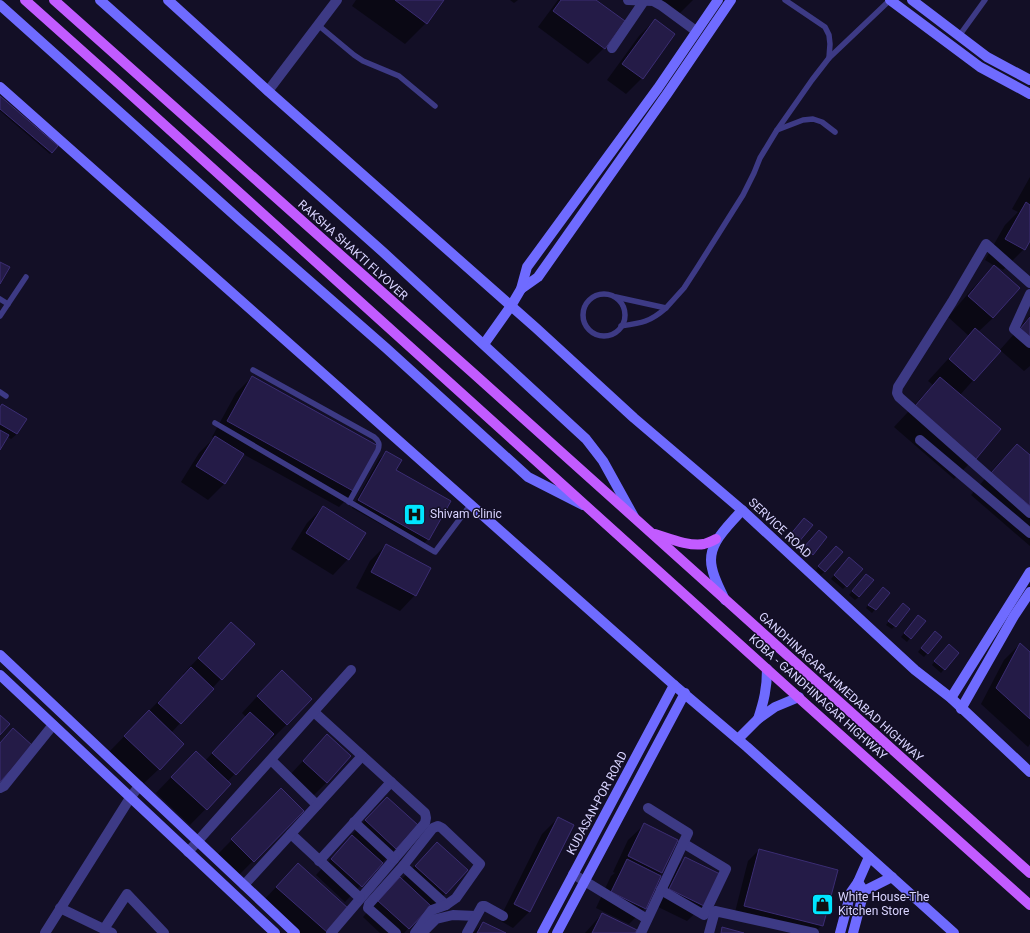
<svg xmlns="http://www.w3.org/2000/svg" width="1030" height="933" font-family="Roboto,sans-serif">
  <rect width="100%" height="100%" fill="#130f26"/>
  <g fill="#0007">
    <polygon points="356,0 443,0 426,23 405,44 352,6"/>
    <polygon points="510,0 518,0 514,3"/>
    <polygon points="558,0 594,0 604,48 588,64 538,27"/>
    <polygon points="649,0 693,0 674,19"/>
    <polygon points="655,20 642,78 626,94 607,80 639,36"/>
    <polygon points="0,98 57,146 50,154 0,111"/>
    <polygon points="1030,177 1030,239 1024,249 1003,270 996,266 995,267 993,318 978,332 999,351 1030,316 1030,366 1024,371 1000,350 960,395 975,458 954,479 894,427 933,385 928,381 969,336 948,317 973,288 995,266 985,260 1005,225 1018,212 1012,209"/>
    <polygon points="252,377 355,491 339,507 243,454 224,484 208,500 181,482 199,453 214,438 212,437 236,393"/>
    <polygon points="0,407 25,419 17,434 11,439 7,436 0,448"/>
    <polygon points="1017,445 1030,457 1030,546 971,495 996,466"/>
    <polygon points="387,452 428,539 421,547 352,508 379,459"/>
    <polygon points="323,507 348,559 333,575 291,549 307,523"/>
    <polygon points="801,523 798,542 794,545 787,539"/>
    <polygon points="815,535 812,554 809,557 801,551"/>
    <polygon points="386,545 415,595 400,611 356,588 370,561"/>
    <polygon points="833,550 825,571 821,575 816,570"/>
    <polygon points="846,562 846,586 843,589 831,579"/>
    <polygon points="863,578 859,597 855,600 849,595"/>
    <polygon points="879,591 889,593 872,613 866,608"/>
    <polygon points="900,608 895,626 892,629 886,625"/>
    <polygon points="915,620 910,638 907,642 901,637"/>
    <polygon points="932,635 941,637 924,657 918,652"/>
    <polygon points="216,640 253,644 171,733 159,769 143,784 109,752 184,675 183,674"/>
    <polygon points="1020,644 1030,653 1030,744 1028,747 981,704 1004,660"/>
    <polygon points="945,648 944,669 941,673 932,665"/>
    <polygon points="266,687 287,724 271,740 269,738 227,782 230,784 190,825 156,793 180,768 205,761 246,717 242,713"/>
    <polygon points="327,735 327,782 311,798 288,777"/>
    <polygon points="281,790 302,811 237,877 216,856"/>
    <polygon points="371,814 396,848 345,902 316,875 351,837 350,837"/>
    <polygon points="558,818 572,825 529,912 513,928 499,920 542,834"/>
    <polygon points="644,825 662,872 658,876 645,908 629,924 596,908 611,876 615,873 613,872 628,840"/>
    <polygon points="437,843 446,893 430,909 428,907 404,933 380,933 363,917 384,894 401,880"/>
    <polygon points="759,850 822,925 814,933 734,916 748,861"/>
    <polygon points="685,858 718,874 703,906 687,921 654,905 670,874"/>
    <polygon points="298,864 348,909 326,933 295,933 261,903"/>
    <polygon points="602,914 634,933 585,933"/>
    <polygon points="483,923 503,933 473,933"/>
  </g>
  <g fill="#241b47" stroke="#3b2d73">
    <polygon points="395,0 444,0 427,24"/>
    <polygon points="561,0 596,0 625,21 605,49 553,11"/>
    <polygon points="655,19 675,34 643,79 622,64"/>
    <polygon points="0,96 58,146 52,153 0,109"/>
    <polygon points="1026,202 1030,205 1030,241 1025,250 1005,239"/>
    <polygon points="0,262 10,267 0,284"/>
    <polygon points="994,265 1020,288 993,318 968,296"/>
    <polygon points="1030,317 1030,337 1020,329"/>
    <polygon points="975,328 1001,351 974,381 949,359"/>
    <polygon points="252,376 380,447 355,492 227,421"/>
    <polygon points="940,377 1001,429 976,459 915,406"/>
    <polygon points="2,404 27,419 17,434 0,424 0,407"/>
    <polygon points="0,430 9,435 0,450"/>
    <polygon points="215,436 244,454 225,484 196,466"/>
    <polygon points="1017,444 1030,455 1030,506 991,473"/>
    <polygon points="386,451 402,460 396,470 451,501 429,540 358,500"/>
    <polygon points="323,506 366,533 349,560 306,533"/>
    <polygon points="804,518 813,525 798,543 790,535"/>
    <polygon points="819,530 827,537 813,555 804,547"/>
    <polygon points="386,544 431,568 416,596 371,572"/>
    <polygon points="836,546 843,552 825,572 818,566"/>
    <polygon points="849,557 863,569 847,587 834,575"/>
    <polygon points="866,574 874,580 859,597 852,591"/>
    <polygon points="883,587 890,593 876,610 868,605"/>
    <polygon points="903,603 910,609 896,627 888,621"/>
    <polygon points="918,615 926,621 911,639 904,633"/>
    <polygon points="231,622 255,644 222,680 198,658"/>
    <polygon points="935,631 942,637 928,654 921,648"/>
    <polygon points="1020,643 1030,652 1030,719 996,688"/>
    <polygon points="949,644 959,653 945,670 934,661"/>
    <polygon points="191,667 214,689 181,724 158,703"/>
    <polygon points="282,670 312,699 287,725 257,696"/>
    <polygon points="149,710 184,744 160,770 124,736"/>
    <polygon points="250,712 274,734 236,775 212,753"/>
    <polygon points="0,715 10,724 0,735"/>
    <polygon points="13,728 33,746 0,782 0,743"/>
    <polygon points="327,734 351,756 327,783 303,761"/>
    <polygon points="196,751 231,784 207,810 171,777"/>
    <polygon points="281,788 304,811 254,862 231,839"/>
    <polygon points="387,797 418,825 396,849 365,820"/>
    <polygon points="558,817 574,825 530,912 514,904"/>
    <polygon points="644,823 678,840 662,873 628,856"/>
    <polygon points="352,835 383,863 362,887 331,859"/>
    <polygon points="437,842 468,870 446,894 415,866"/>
    <polygon points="759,849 838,870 823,926 744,906"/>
    <polygon points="685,857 720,874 704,906 669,889"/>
    <polygon points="627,859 661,876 646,909 611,892"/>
    <polygon points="298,863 349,909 328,933 276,887"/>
    <polygon points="400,877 431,906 409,929 378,901"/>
    <polygon points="602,913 637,930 635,933 592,933"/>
    <polygon points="483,922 506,933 477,933"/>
    <polygon points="722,927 744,933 721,933"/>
  </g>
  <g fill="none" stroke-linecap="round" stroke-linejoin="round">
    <g stroke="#3d3a85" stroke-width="5.5">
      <polyline points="785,0 825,27 829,35 830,44 829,58"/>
      <polyline points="318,25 354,55 363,61 399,76 435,106"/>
      <polyline points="959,36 985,0"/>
      <polyline points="777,130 812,80 829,58 890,0"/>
      <circle cx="604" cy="315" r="21"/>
      <path d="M616,297L666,308C650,322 642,323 621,326"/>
      <polyline points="0,299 8,304"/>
      <polyline points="666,308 684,288 697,268 743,195 754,173 760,158 777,130 803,120 813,119 822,122 835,132"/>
      <polyline points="0,316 26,277"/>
      <path d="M253,370L374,437C379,441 380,444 378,450L349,502"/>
      <polyline points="0,392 6,396"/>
      <polyline points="215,423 435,552 471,504"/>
    </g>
    <g stroke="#3d3a85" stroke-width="10">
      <polyline points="628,0 653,1 662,6 696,31"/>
      <polyline points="612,48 644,1"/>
      <polyline points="268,91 337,0"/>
      <polyline points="1030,283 986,244 952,302 898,387 897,393 899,397 1030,513"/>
      <polyline points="1030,294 1014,329 1030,343"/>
      <polyline points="920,440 1030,533"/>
      <polyline points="314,712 425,813 426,818 425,823 331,933"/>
      <polyline points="271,760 317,805"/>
      <polyline points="0,788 4,786 53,725"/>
      <polyline points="354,822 394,859"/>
      <polyline points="291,834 360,898"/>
      <polyline points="188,852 351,670"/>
      <polyline points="319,861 391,782"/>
      <polyline points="403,866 446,905"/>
      <polyline points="573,874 647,919"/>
      <polyline points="244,885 362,756"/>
      <polyline points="661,890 704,915 726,869 683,843"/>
      <polyline points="60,908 112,933"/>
      <polyline points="104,929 127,894 164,933"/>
      <polyline points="45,933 130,798 139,786"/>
      <polyline points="396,933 368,908 369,904 403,866 433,828 438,826 442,828 480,864 456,898 446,905 432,910 415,933"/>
      <polyline points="422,933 436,919 453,915 476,916"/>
      <polyline points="467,933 482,906 485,906 503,916"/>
      <polyline points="641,933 688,833 648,808"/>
      <polyline points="709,933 715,911 814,933"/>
    </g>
    <g stroke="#6f6bff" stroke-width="10">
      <polyline points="100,0 383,252 586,439 603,461 634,517"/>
      <polyline points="168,0 268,91 536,328 634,418 742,510 915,670 951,698 1030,772"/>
      <polyline points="890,0 980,67 1030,94"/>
      <polyline points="912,0 987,57 1030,80"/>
      <polyline points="0,5 241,221 386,348 528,477 583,505"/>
      <polyline points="0,87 674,685 747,747 954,933"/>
      <polyline points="521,289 538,277 667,94 731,0"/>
      <polyline points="484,344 511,306 521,289 527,267 658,88 718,0"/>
      <path d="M725,600C720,589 714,579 712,568C706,544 728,527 742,510"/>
      <polyline points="0,655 295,933"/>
      <polyline points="0,675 275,933"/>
      <polyline points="951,698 1030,572"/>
      <polyline points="961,709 1014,616 1030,592"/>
      <path d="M758,719C764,701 767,688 767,669"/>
      <polyline points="738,739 758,719 775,707 799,697"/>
      <polyline points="864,891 892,877"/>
      <polyline points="542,933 674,685"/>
      <polyline points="557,933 685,693"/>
      <polyline points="840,933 851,892 858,882 869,857"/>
      <polyline points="853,933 864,891 858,882"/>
    </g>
    <g stroke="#c25bff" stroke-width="10">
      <path d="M25,0C206,161 385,324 565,487C719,627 875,766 1030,905"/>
      <polyline points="54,0 473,373 1030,873"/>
      <path d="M655,534C668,538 690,547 704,544C708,543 712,541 716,539"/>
    </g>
  </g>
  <defs>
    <symbol id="hospital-square" viewBox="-11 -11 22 22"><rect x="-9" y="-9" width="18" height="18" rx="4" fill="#00e5ff" stroke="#130f26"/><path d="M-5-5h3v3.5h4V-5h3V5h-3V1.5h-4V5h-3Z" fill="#111"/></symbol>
    <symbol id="shop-square" viewBox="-11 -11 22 22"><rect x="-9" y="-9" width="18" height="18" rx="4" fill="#00e5ff" stroke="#130f26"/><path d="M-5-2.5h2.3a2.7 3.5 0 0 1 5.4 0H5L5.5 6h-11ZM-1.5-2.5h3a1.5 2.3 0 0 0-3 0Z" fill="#111"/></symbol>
  </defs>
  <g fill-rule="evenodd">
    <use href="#hospital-square" x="402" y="502" width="25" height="25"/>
    <use href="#shop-square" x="810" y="892" width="25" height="25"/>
  </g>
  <g text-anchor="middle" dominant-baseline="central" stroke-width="3" stroke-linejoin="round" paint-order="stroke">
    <g font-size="12" fill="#d9d4ff" stroke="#130f26">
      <text transform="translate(353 250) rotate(42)">RAKSHA SHAKTI FLYOVER</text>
      <text transform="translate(780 528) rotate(43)">SERVICE ROAD</text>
      <text transform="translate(841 687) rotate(42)">GANDHINAGAR-AHMEDABAD HIGHWAY</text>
      <text transform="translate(818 697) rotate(42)">KOBA - GANDHINAGAR HIGHWAY</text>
      <text transform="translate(597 803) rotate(-62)">KUDASAN-POR ROAD</text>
    </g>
    <g font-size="12" fill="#d9d4ff" stroke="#130f26" text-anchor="start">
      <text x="430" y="514">Shivam Clinic</text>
      <text x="838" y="897">White House-The<tspan x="838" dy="14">Kitchen Store</tspan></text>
    </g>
  </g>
</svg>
